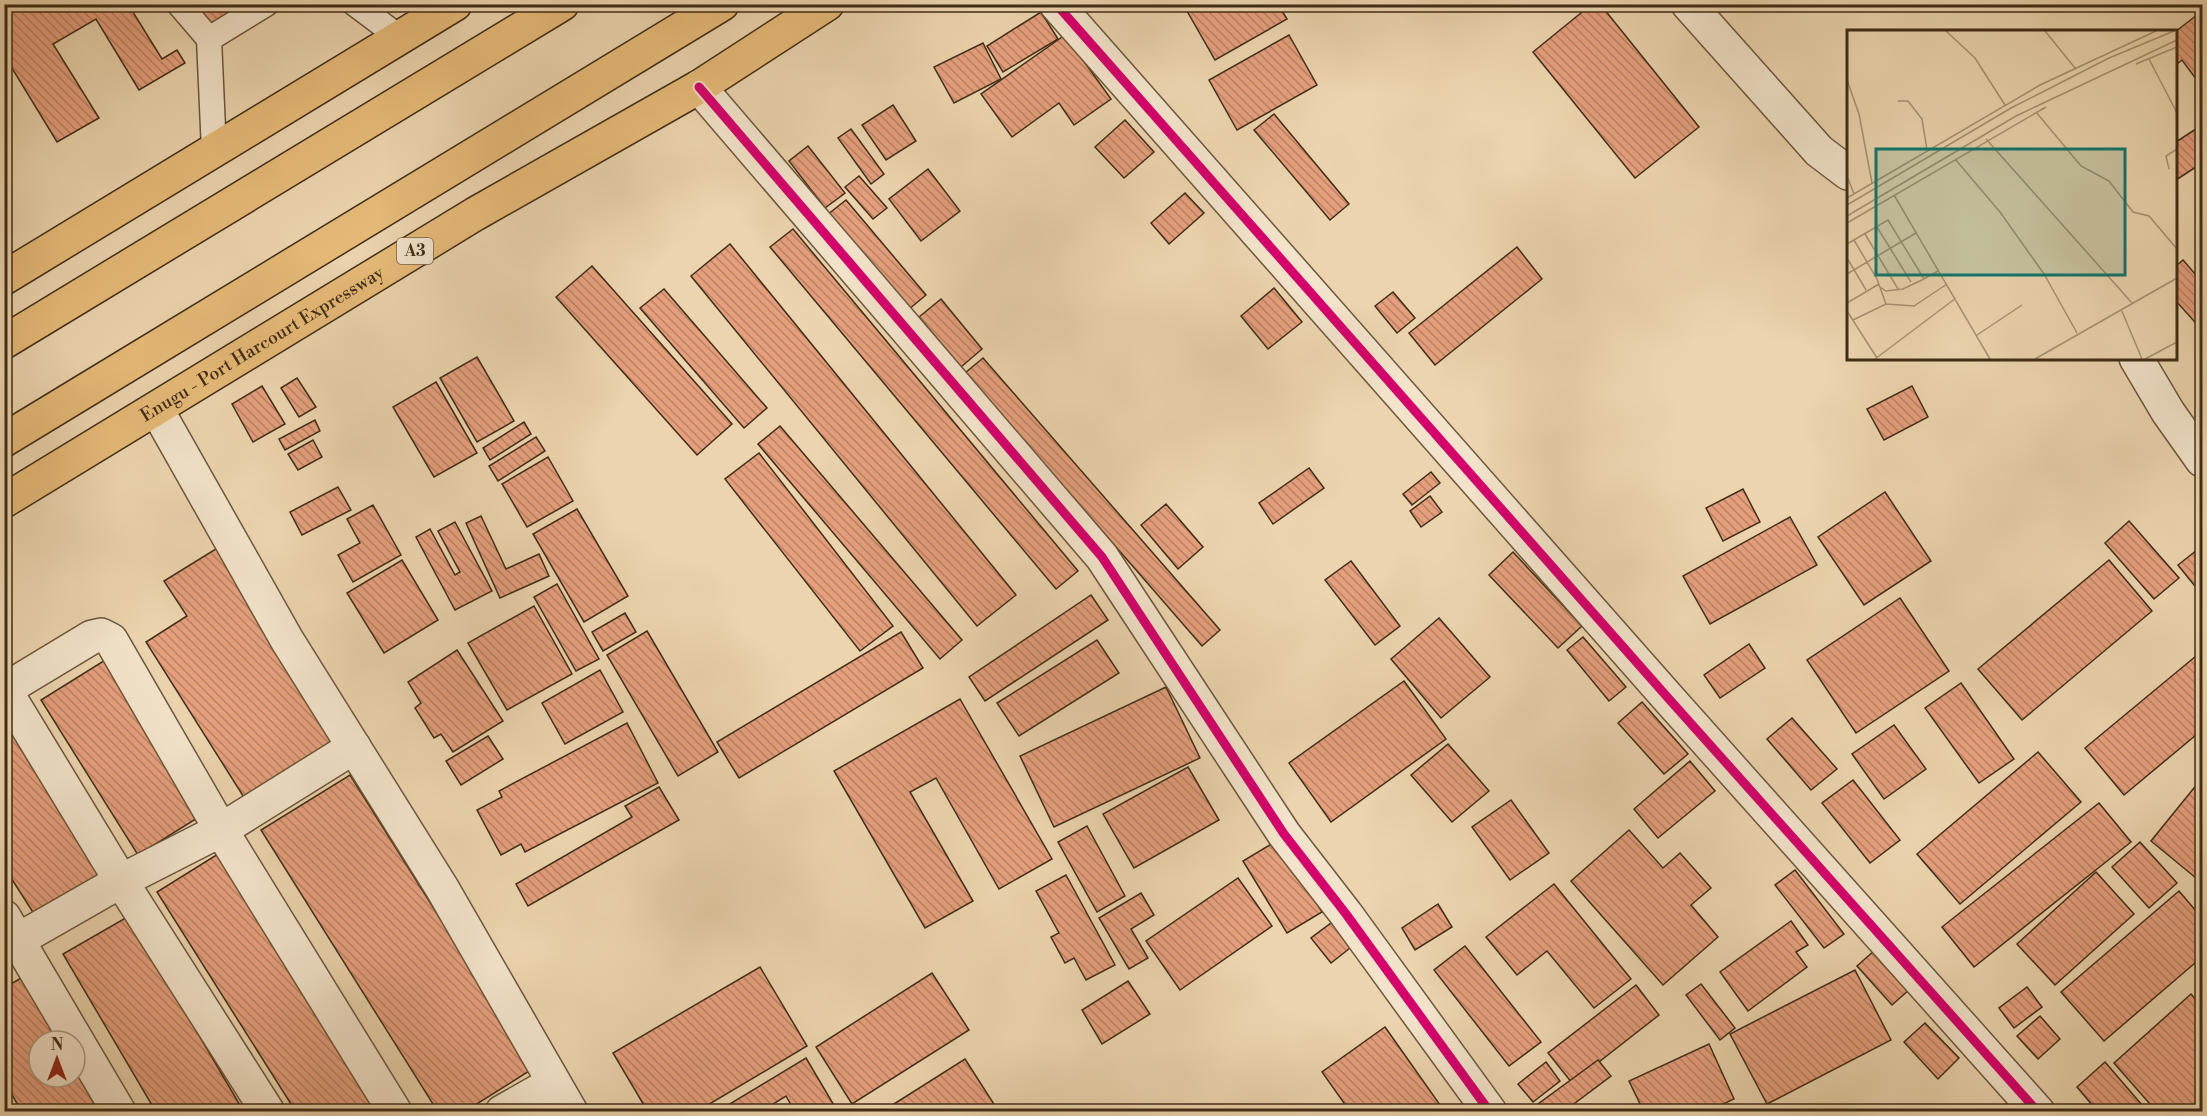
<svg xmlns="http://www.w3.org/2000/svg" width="2207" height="1116" font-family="'Libre Bodoni',serif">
  <defs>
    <pattern id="building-back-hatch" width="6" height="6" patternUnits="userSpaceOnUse" patternTransform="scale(1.5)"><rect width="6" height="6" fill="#e59f7d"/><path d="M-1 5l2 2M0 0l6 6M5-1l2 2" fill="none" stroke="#bb8265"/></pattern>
  </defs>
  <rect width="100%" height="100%" fill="#ebd4ae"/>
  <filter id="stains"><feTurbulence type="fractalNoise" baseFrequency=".00333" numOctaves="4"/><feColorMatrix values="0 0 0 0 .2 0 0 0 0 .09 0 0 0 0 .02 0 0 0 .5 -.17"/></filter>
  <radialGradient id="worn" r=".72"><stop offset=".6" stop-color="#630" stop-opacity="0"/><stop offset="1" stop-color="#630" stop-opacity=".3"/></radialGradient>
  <g fill="url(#building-back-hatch)" stroke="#402d15" stroke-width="1.5">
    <polygon points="4,4 128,4 162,59 177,50 185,63 139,90 96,19 53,44 99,118 57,142 4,55 4,23 10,20 4,11"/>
    <polygon points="194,4 246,4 211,28"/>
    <polygon points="1183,4 1278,4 1287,19 1215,60"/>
    <polygon points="1592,4 1600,4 1699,127 1635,178 1533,52"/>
    <polygon points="2202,11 2202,87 2182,60 2176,65 2175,32"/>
    <polygon points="1041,12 1058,39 1003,72 987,46"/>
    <polygon points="1065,35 1111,99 1074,125 1059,103 1012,137 981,94"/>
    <polygon points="1289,35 1317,85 1237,130 1209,80"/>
    <polygon points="983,43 1001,79 954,103 934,67"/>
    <polygon points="893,105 916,141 886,160 862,125"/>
    <polygon points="1274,114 1349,204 1330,220 1254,130"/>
    <polygon points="1125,120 1154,152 1124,178 1095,147"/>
    <polygon points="2202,125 2202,163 2176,180 2176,142"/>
    <polygon points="851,129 884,174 871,184 838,138"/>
    <polygon points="808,146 845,193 825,208 789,161"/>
    <polygon points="928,169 960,211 921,241 889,199"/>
    <polygon points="859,176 887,208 873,219 845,187"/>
    <polygon points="1185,193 1204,213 1169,244 1151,223"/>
    <polygon points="846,200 926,295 908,310 827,215"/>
    <polygon points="793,229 1078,571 1056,589 770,247"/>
    <polygon points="730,244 1016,595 977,626 691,276"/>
    <polygon points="1517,247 1542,279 1435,365 1409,333"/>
    <polygon points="2183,260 2202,282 2202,330 2176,301 2176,266"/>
    <polygon points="592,266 732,424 697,455 556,297"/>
    <polygon points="1274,288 1302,322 1268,349 1241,316"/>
    <polygon points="664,289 767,408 744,428 640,308"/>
    <polygon points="1393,292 1415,318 1397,333 1375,306"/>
    <polygon points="941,299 982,349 961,367 919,317"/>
    <polygon points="477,357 514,421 477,442 440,378"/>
    <polygon points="983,358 1220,630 1202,646 965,373"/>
    <polygon points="297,378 316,407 299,417 281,388"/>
    <polygon points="436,382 477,453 434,477 393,407"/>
    <polygon points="262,386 285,424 253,442 232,404"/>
    <polygon points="1912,386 1928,417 1884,440 1867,409"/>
    <polygon points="315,420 320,431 285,450 279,439"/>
    <polygon points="524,422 531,434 490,460 483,448"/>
    <polygon points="780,426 962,640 940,659 758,444"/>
    <polygon points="536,437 545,451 498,481 489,466"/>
    <polygon points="313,440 322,457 298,470 288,454"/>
    <polygon points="759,453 893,626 860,651 725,479"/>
    <polygon points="548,457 573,501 527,527 502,484"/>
    <polygon points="1309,468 1324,488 1273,524 1259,503"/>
    <polygon points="1431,472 1440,483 1412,505 1403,494"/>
    <polygon points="338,487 351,510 302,535 290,512"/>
    <polygon points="1743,489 1760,522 1723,541 1706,508"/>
    <polygon points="1885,492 1931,561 1864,605 1818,537"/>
    <polygon points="1430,496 1442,512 1421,527 1410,511"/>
    <polygon points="1166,504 1203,547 1178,569 1141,525"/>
    <polygon points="373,505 401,555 353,582 338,555 360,543 347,519"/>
    <polygon points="577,509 628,596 584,622 533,534"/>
    <polygon points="481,516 506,569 539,554 549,576 500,598 466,523"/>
    <polygon points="1790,517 1817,565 1710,624 1683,576"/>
    <polygon points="2129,521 2179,578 2154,599 2105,543"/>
    <polygon points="455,522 492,591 455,610 416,537 430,529 455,575 460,572 438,531"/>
    <polygon points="2202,546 2202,586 2198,590 2178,565"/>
    <polygon points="219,547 341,739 245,799 146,642 187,616 164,581"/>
    <polygon points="1513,552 1582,626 1558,648 1489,575"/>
    <polygon points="402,560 438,620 384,653 347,593"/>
    <polygon points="2109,560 2152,611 2022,720 1978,669"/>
    <polygon points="1351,561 1400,626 1375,645 1325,580"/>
    <polygon points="557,584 599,659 576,671 534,597"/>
    <polygon points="1091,595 1108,620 985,701 969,677"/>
    <polygon points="1900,598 1949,671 1856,733 1807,660"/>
    <polygon points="534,606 572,674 507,710 468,643"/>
    <polygon points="625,613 636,632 603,651 592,632"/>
    <polygon points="1439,618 1490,677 1441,718 1391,659"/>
    <polygon points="647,631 718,752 678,776 607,655"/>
    <polygon points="901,632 923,668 739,778 717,742"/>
    <polygon points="1583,637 1626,687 1609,701 1567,650"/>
    <polygon points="1097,640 1119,673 1019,736 997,703"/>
    <polygon points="1749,644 1765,668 1720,698 1704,675"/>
    <polygon points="457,650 503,721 453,752 441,734 434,738 415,708 421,703 408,682"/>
    <polygon points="2202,651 2202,730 2124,795 2085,748"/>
    <polygon points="110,657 207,812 138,855 41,700"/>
    <polygon points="600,670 623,712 565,744 542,703"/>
    <polygon points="1404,681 1446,739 1331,822 1289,763"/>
    <polygon points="1961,683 2014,759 1979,783 1925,708"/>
    <polygon points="1166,687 1200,758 1054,827 1020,756"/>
    <polygon points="960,699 1052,859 999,889 936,778 910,792 973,901 925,928 834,771"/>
    <polygon points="1642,702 1688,754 1664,774 1618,723"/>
    <polygon points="1792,718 1837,769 1811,790 1767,739"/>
    <polygon points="11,719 108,872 36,917 4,867 4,724"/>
    <polygon points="627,723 658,783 525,852 521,844 501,855 477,810 502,797 499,791"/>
    <polygon points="1894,725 1926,769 1884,799 1852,754"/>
    <polygon points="488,736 503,759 461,785 446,761"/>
    <polygon points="1448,744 1489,791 1452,822 1411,775"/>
    <polygon points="2038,752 2081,802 1960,904 1917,854"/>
    <polygon points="1690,761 1715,791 1658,838 1634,809"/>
    <polygon points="1188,767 1219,820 1134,868 1103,814"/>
    <polygon points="350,775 534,1068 464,1112 438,1112 261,830"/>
    <polygon points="2202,778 2202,883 2151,841"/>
    <polygon points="1853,780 1900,840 1870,863 1822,803"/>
    <polygon points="659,787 679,820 528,906 516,884 632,817 625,806"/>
    <polygon points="1511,800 1549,853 1510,880 1472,827"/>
    <polygon points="2099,803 2131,842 1974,967 1942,927"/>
    <polygon points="1087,826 1125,896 1097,912 1058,842"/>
    <polygon points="1629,830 1663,868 1680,853 1711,888 1691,905 1718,937 1663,985 1571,881"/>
    <polygon points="1278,840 1322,912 1287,933 1243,861"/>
    <polygon points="2140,842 2177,883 2149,908 2112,867"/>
    <polygon points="226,849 385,1101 369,1112 296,1112 157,892"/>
    <polygon points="1795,870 1844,934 1824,948 1775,885"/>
    <polygon points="2096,872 2134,914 2055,985 2017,944"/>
    <polygon points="1066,875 1115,965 1086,980 1074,958 1065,963 1051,937 1059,933 1036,891"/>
    <polygon points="1238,878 1272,926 1180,990 1146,941"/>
    <polygon points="1554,884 1631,979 1594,1008 1547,951 1517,975 1486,937"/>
    <polygon points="2179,891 2202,918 2202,957 2104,1041 2061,992"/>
    <polygon points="1141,893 1154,915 1131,929 1148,958 1129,969 1099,918"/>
    <polygon points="1438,904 1452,927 1415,950 1402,928"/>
    <polygon points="129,916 244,1112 156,1112 63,954"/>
    <polygon points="1339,917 1359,941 1331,963 1311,938"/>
    <polygon points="1791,921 1808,945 1796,952 1807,967 1748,1011 1720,972"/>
    <polygon points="1465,946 1541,1042 1509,1066 1434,970"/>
    <polygon points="1875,950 1910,989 1892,1005 1857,966"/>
    <polygon points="760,967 807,1046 696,1112 648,1112 613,1053"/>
    <polygon points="1855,970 1891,1040 1767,1104 1730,1034"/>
    <polygon points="932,973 969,1030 852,1104 816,1047"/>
    <polygon points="21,978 58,1041 39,1041 39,1077 75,1077 75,1070 99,1112 22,1112 4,1081 4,988"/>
    <polygon points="1128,981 1150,1014 1102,1044 1082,1010"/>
    <polygon points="1701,984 1735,1028 1720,1040 1686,995"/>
    <polygon points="1636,985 1659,1015 1572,1083 1548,1053"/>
    <polygon points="2027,987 2042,1007 2014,1028 1999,1008"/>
    <polygon points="2191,994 2202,1007 2202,1097 2186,1112 2157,1112 2114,1063"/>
    <polygon points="2040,1016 2060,1039 2038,1059 2017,1036"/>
    <polygon points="1925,1023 1959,1058 1938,1079 1904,1042"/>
    <polygon points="1385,1027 1445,1112 1346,1112 1349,1110 1322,1072"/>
    <polygon points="1709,1044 1734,1099 1706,1112 1644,1112 1629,1081"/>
    <polygon points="806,1058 838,1112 795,1112 786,1096 760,1112 725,1112 723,1108"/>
    <polygon points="965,1059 999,1112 888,1112 886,1109"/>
    <polygon points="1598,1060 1611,1076 1563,1112 1543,1112 1538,1104"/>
    <polygon points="1546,1062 1560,1081 1533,1102 1518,1084"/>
    <polygon points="2105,1062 2148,1112 2098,1112 2077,1087"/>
  </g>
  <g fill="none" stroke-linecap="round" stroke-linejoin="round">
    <defs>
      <g id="service">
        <polyline points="179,4 209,39 214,151"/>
        <polyline points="355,4 399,37"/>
        <polyline points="209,39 266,4"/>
      </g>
      <g id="minor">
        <polyline points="1056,4 1669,699 2038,1112"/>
        <polyline points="1688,4 1819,151 1848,173"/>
        <polyline points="699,87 1102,557 1284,834 1346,914 1490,1112"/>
        <polyline points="2136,358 2168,412 2202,460"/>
        <polyline points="157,410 287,640 442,888 571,1112"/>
        <polyline points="4,690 92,637 101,635 111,640 221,830 395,1112"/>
        <polyline points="5,690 121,881 268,1112"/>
        <polyline points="4,917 119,1112"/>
        <polyline points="4,948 121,881 221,830 354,747"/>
        <polyline points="502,1112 553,1083"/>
      </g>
      <g id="primary">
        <polyline points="4,278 455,4"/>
        <path id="s1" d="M4,501L475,214L699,87L827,4"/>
      </g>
      <g id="trunk">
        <polyline points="4,342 562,4"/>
        <polyline points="4,440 722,4"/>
      </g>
    </defs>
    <use href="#service" stroke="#6b573b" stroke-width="27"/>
    <use href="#minor" stroke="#6b573b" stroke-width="36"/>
    <use href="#primary" stroke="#402d15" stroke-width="36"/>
    <use href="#trunk" stroke="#402d15" stroke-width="36"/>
    <use href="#service" stroke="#f2e3ca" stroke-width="24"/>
    <use href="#minor" stroke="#f2e3ca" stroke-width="33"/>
    <use href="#primary" stroke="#e6ba77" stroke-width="33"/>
    <use href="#trunk" stroke="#e6ba77" stroke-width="33"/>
    <defs>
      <g id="cycleway">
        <polyline points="1056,4 1669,699 2038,1112"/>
        <polyline points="699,87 1102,557 1284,834 1346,914 1490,1112"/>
      </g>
    </defs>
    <use href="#cycleway" stroke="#f2e3ca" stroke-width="13"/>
    <use href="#cycleway" stroke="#d6006c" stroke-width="9"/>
  </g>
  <g text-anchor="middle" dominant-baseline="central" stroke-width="5" stroke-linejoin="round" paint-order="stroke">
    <rect fill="#f2e3ca" stroke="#75644b" stroke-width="1.5" x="397" y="238" width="36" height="26" rx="4.5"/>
    <g font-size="16" font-weight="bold" fill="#402d15">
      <text x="415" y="251">A3</text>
    </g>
    <g font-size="18" fill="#402d15" stroke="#f2e3ca">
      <text stroke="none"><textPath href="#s1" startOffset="302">Enugu - Port Harcourt Expressway</textPath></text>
    </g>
  </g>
  <g transform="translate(1847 30)">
    <rect width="330" height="330" fill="#ebd4ae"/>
    <path fill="none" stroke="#a79171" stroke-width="1.5" d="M99,1L128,28L158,75M198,1L228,38M302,29L330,83M289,34L330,17M0,50L12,84L25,153M51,71H61L75,89L80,120M189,82L234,136L262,151L286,182L302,186L330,219M139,109L285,273M108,129L153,182L197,244L230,303M322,139L319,126L330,119M0,146L7,164M47,165L143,329M0,168L193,55L309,1M0,175L164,78L262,28L327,1M0,186L169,86L330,10M0,193L199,77M30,197L64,252M18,204L51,259M7,210L30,249L39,274M0,214L41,190L77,249L91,241M0,228L19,260M0,244L69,203M33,257L39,261L56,259L77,249M0,273L32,254M274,279L295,329M0,281L30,328M6,290L39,274L67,276L100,254M130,305L175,275M28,329L109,268M188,329L330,248M298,329L330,312"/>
    <path fill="#0f766e" fill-opacity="0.15" stroke="#0f766e" stroke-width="3" d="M29,119H278V245H29Z"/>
    <rect width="330" height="330" fill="none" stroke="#402d15" stroke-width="3"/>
  </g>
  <rect width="2207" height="1116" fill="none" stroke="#ebd4ae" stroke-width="24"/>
  <rect x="6" y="6" width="2195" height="1104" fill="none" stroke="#402d15" stroke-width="3"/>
  <rect x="12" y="12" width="2183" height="1092" fill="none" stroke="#402d15" stroke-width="1.5"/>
  <g transform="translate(57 1059)"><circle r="28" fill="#f2e3ca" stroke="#ab9a82" stroke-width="1.5"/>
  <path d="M0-4.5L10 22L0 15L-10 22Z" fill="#8f2418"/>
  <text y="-9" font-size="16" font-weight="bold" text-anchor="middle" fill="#402d15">N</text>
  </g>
  <rect width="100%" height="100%" filter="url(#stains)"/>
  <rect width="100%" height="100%" fill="url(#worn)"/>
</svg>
